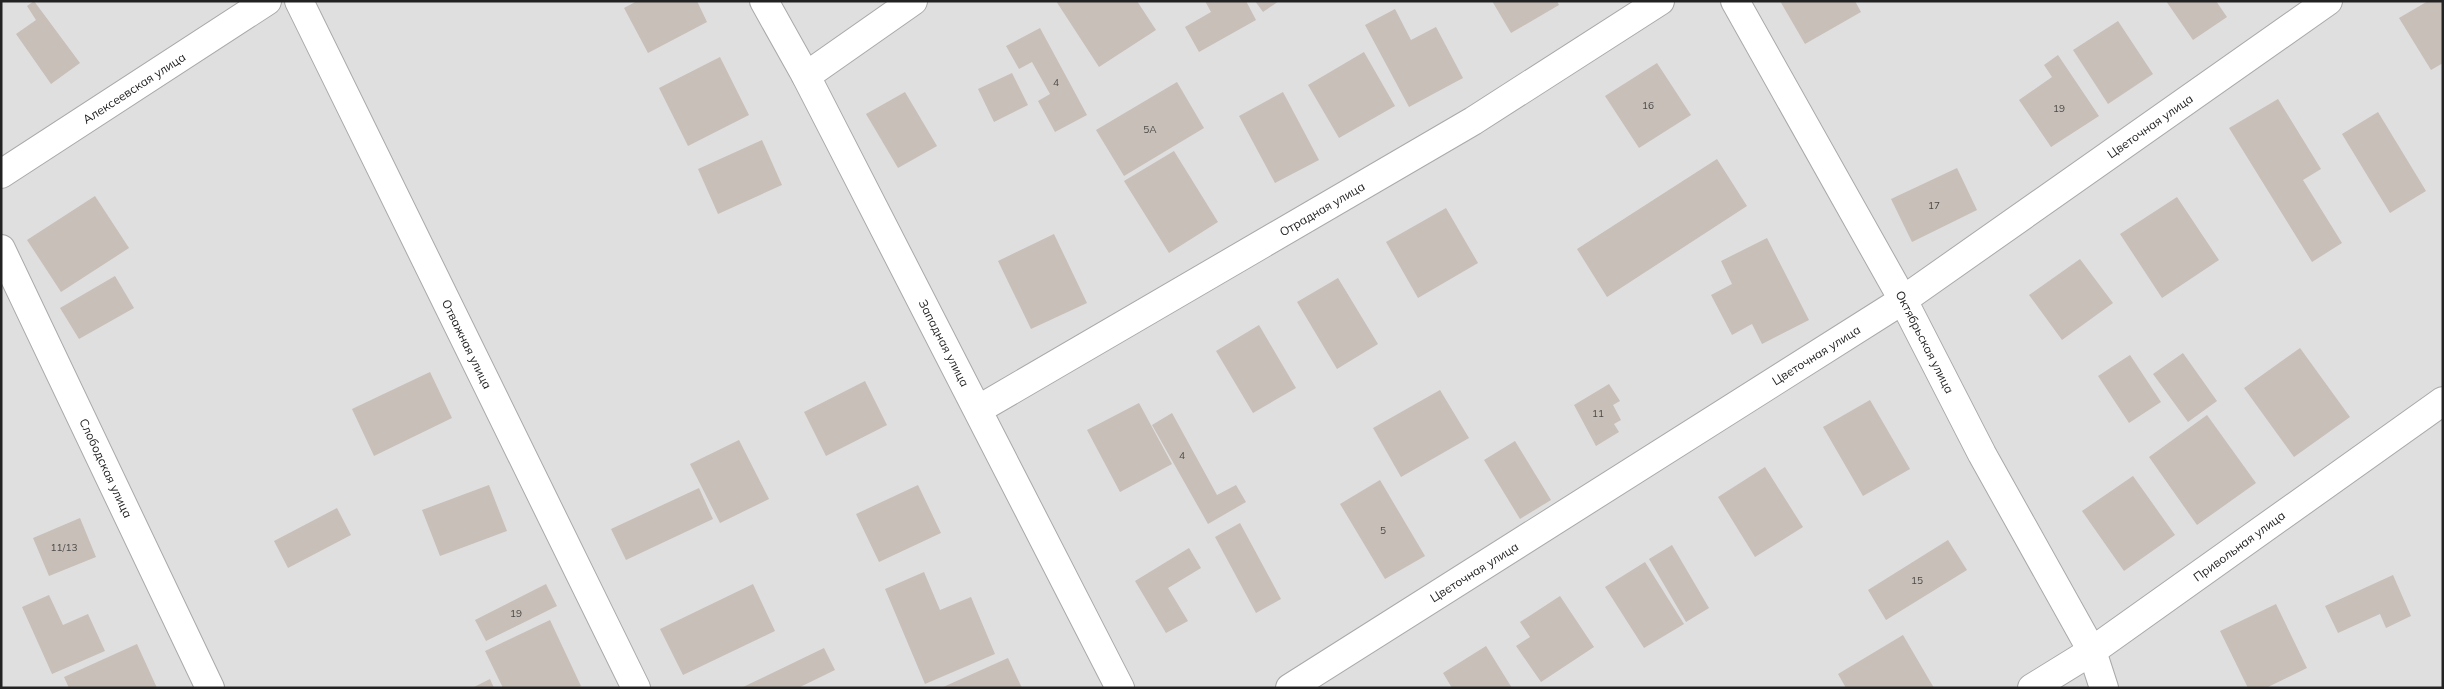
<svg xmlns="http://www.w3.org/2000/svg" width="2444" height="689" font-family="Mulish,sans-serif">
  <rect width="100%" height="100%" fill="#f2efe9"/>
  <rect fill="#e0dfdf" x="1" y="1" width="2442" height="687"/>
  <g fill="#c7bfb8">
    <polygon points="34,1 80,63 51,84 16,34 36,20 27,6"/>
    <polygon points="637,1 697,1 707,22 648,53 624,8"/>
    <polygon points="1056,1 1137,1 1156,30 1099,67"/>
    <polygon points="1205,1 1246,1 1256,20 1199,52 1185,27 1211,12"/>
    <polygon points="1255,1 1279,1 1263,12"/>
    <polygon points="1492,1 1557,1 1559,5 1511,33"/>
    <polygon points="1780,1 1855,1 1861,12 1805,44"/>
    <polygon points="2166,1 2216,1 2227,17 2193,40"/>
    <polygon points="2428,1 2443,1 2443,63 2431,70 2399,18"/>
    <polygon points="1395,9 1411,40 1436,27 1463,78 1409,107 1365,25"/>
    <polygon points="2118,21 2153,74 2108,104 2073,50"/>
    <polygon points="1040,28 1087,115 1055,132 1038,101 1050,94 1032,62 1019,69 1006,46"/>
    <polygon points="1364,52 1395,106 1339,138 1308,85"/>
    <polygon points="2058,55 2099,116 2051,147 2019,100 2052,77 2044,65"/>
    <polygon points="720,57 749,115 688,146 659,88"/>
    <polygon points="1657,63 1691,115 1639,148 1605,96"/>
    <polygon points="1012,73 1028,105 994,122 978,89"/>
    <polygon points="1177,82 1204,128 1124,176 1096,130"/>
    <polygon points="905,92 937,146 898,168 866,114"/>
    <polygon points="1283,92 1319,160 1275,183 1239,116"/>
    <polygon points="2278,99 2321,169 2303,180 2342,243 2312,262 2229,128"/>
    <polygon points="2378,112 2426,191 2390,213 2342,134"/>
    <polygon points="762,140 782,185 718,214 698,169"/>
    <polygon points="1174,151 1218,222 1169,253 1124,181"/>
    <polygon points="1717,159 1747,206 1607,297 1577,249"/>
    <polygon points="1957,168 1977,210 1912,242 1891,199"/>
    <polygon points="95,196 129,248 61,292 27,240"/>
    <polygon points="2177,197 2219,260 2162,298 2120,234"/>
    <polygon points="1446,208 1478,263 1418,298 1386,242"/>
    <polygon points="1054,234 1087,303 1031,329 998,261"/>
    <polygon points="1767,238 1809,320 1762,344 1752,324 1732,335 1711,295 1732,284 1721,261"/>
    <polygon points="2080,259 2113,303 2062,340 2029,295"/>
    <polygon points="115,276 134,308 79,339 60,308"/>
    <polygon points="1338,278 1378,344 1337,369 1297,302"/>
    <polygon points="1259,325 1296,388 1253,413 1216,351"/>
    <polygon points="2300,348 2350,417 2294,457 2244,388"/>
    <polygon points="2183,353 2217,401 2188,422 2153,374"/>
    <polygon points="2130,355 2161,402 2129,423 2098,376"/>
    <polygon points="430,372 452,418 374,456 352,409"/>
    <polygon points="865,381 887,425 826,456 804,412"/>
    <polygon points="1609,384 1620,401 1613,405 1621,420 1614,424 1619,432 1596,446 1574,405"/>
    <polygon points="1440,390 1469,438 1401,477 1373,428"/>
    <polygon points="1870,400 1910,469 1863,496 1823,427"/>
    <polygon points="1139,403 1172,464 1120,492 1087,430"/>
    <polygon points="1172,413 1217,495 1236,485 1246,502 1208,524 1152,425"/>
    <polygon points="2207,415 2256,483 2197,525 2149,457"/>
    <polygon points="739,440 769,499 720,523 690,464"/>
    <polygon points="1515,441 1551,500 1520,519 1484,460"/>
    <polygon points="1765,467 1803,527 1755,557 1718,497"/>
    <polygon points="2133,476 2175,535 2124,571 2082,511"/>
    <polygon points="1380,480 1425,556 1385,579 1340,504"/>
    <polygon points="489,485 507,531 440,556 422,510"/>
    <polygon points="918,485 941,533 879,562 856,514"/>
    <polygon points="699,488 713,519 626,560 611,529"/>
    <polygon points="337,508 351,535 288,568 274,541"/>
    <polygon points="80,518 96,557 49,576 33,538"/>
    <polygon points="1240,523 1281,599 1256,613 1215,537"/>
    <polygon points="1948,540 1967,570 1886,620 1868,590"/>
    <polygon points="1672,545 1709,608 1686,622 1649,559"/>
    <polygon points="1189,548 1201,568 1168,588 1188,621 1166,633 1135,581"/>
    <polygon points="1645,562 1684,624 1644,648 1605,587"/>
    <polygon points="924,572 940,610 971,597 995,654 925,684 885,589"/>
    <polygon points="2393,575 2411,616 2386,628 2380,614 2338,633 2325,606"/>
    <polygon points="546,584 557,606 486,641 475,620"/>
    <polygon points="753,584 775,631 683,675 660,629"/>
    <polygon points="49,595 63,625 88,614 105,651 52,674 22,607"/>
    <polygon points="1560,596 1594,647 1541,682 1516,646 1530,637 1520,622"/>
    <polygon points="2276,604 2307,668 2266,688 2248,688 2220,631"/>
    <polygon points="550,620 581,686 577,688 503,688 485,651"/>
    <polygon points="1903,635 1934,688 1846,688 1838,674"/>
    <polygon points="137,644 157,688 69,688 64,677"/>
    <polygon points="1486,646 1512,688 1452,688 1443,673"/>
    <polygon points="824,648 835,670 798,688 741,688"/>
    <polygon points="1008,658 1022,688 941,688"/>
    <polygon points="490,679 494,688 472,688"/>
  </g>
  <g fill="none" stroke-linecap="round" stroke-linejoin="round">
    <defs>
      <g id="minor">
        <polyline points="299,1 636,688"/>
        <polyline points="764,1 806,76 1120,688"/>
        <polyline points="1735,1 1903,300 1982,454 2092,651 2104,688"/>
        <polyline points="806,76 913,1"/>
        <polyline points="1,174 267,1"/>
        <polyline points="1,249 210,688"/>
        <polyline points="979,409 1473,121 1660,1"/>
        <polyline points="1290,688 1903,300 2328,1"/>
        <polyline points="2032,688 2092,651 2443,401"/>
      </g>
    </defs>
    <use href="#minor" stroke="#a9a9a9" stroke-width="30"/>
    <use href="#minor" stroke="#fff" stroke-width="28"/>
  </g>
  <g text-anchor="middle" dominant-baseline="central" stroke-width="4" stroke-linejoin="round" paint-order="stroke">
    <g font-size="10" fill="#4b4948">
      <text x="1056" y="82">4</text>
      <text x="1648" y="105">16</text>
      <text x="2059" y="108">19</text>
      <text x="1150" y="129">5А</text>
      <text x="1934" y="205">17</text>
      <text x="1598" y="413">11</text>
      <text x="1182" y="455">4</text>
      <text x="1383" y="530">5</text>
      <text x="64" y="547">11/13</text>
      <text x="1917" y="580">15</text>
      <text x="516" y="613">19</text>
    </g>
    <g font-size="12" fill="#222" stroke="#fff">
      <text transform="translate(134 88) rotate(-33)">Алексеевская улица</text>
      <text transform="translate(2150 126) rotate(-35)">Цветочная улица</text>
      <text transform="translate(1322 209) rotate(-30)">Отрадная улица</text>
      <text transform="translate(1925 342) rotate(63)">Октябрьская улица</text>
      <text transform="translate(944 343) rotate(63)">Западная улица</text>
      <text transform="translate(467 344) rotate(64)">Отважная улица</text>
      <text transform="translate(1816 355) rotate(-32)">Цветочная улица</text>
      <text transform="translate(106 468) rotate(65)">Слободская улица</text>
      <text transform="translate(2239 546) rotate(-36)">Привольная улица</text>
      <text transform="translate(1474 572) rotate(-32)">Цветочная улица</text>
    </g>
  </g>
  <rect width="2444" height="689" fill="none" stroke="#222222" stroke-width="5"/>
</svg>
